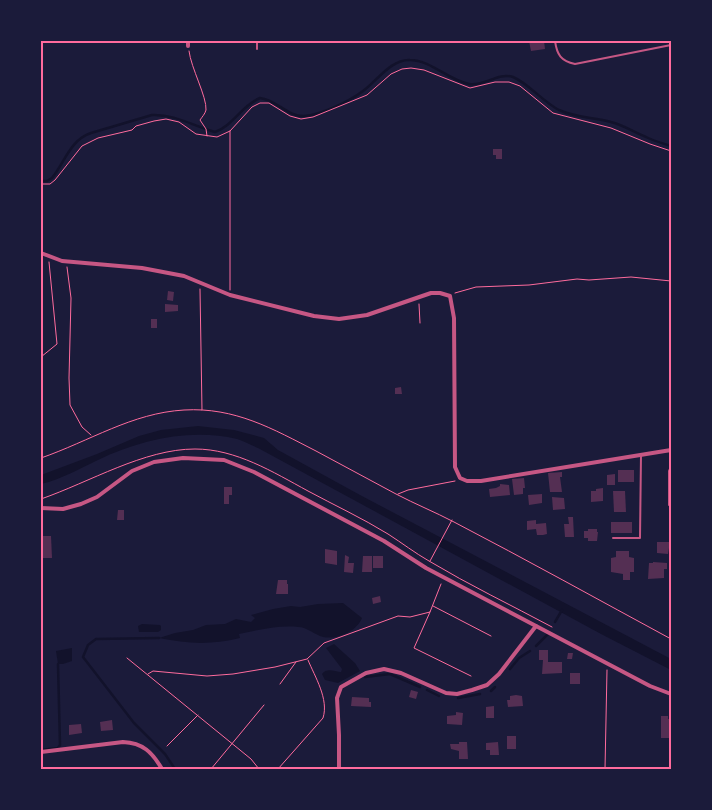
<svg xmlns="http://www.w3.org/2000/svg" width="712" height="810" font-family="'Open Sans',sans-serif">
  <rect width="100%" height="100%" fill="#1b1b3a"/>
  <g fill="#12122b">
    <path d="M198,426L234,430L264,438L278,450L360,495L671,659V670L601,634L258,448C251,445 244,441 237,439C190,428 140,440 98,460C79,469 62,479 41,484V475L97,454L139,436L161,430Z"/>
    <path d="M343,603L362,618C357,631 338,640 323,637C315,635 307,627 298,627C279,625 258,630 239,634L240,638C211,645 188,644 159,638L175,633L193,630L206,625L225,624L236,619L251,622L255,618L251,615L273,609L291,606L300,607L318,604Z"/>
    <polygon points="142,624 160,625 161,626 161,630 158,632 139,632 138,626"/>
    <path d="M334,644L355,663L360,671L338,683L325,680L322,674C327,667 335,672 341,672L342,669L326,648Z"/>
    <polygon points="72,648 72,661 63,664 58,664 56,651"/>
  </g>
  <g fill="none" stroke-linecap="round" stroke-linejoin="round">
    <g stroke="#12122b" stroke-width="2.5">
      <path d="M41,181H47L52,178C65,162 70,140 91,133L152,115C175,114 193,126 215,132C234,125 241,106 260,98C277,100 288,117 304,116C321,115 350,101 363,91C377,81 391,59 410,60C431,60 448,80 469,84C484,87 498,72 513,77C528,83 543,102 559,110C576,118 594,117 611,122C623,125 634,132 646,137C654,141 662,143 671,146"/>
      <polyline points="555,622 562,610"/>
      <polyline points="159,638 96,639 88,645 83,657 134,723 165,754 175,769"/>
      <polyline points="536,646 548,634"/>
      <polyline points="510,669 519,658 530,651"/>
      <polyline points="365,677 390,674 420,687"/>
      <polyline points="427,690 439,696"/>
      <polyline points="491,691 495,687"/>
      <polyline points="458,698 480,694"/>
      <polyline points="41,750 58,748 60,745 58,664"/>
    </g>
  </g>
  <g fill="#542f53">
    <polygon points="529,41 544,41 545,49 531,51"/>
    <polygon points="493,149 502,149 502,159 496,159 496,155 493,155"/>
    <polygon points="168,291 174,292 173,301 167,300"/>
    <polygon points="165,304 178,305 178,311 165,312"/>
    <rect x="151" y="319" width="6" height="9"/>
    <polygon points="401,387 402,394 395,394 395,388"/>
    <rect x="618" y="470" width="16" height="12"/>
    <polygon points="562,472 562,477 560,477 562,492 550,492 548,473"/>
    <polygon points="615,474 615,485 607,485 607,475"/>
    <polygon points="524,478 525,488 523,488 523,494 514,495 512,479"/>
    <polygon points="500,484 509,485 510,495 490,497 489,489 496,488 500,486"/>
    <polygon points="224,487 232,487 232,495 229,495 229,504 224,504"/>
    <polygon points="603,488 603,501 591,502 591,491 596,491 596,489"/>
    <polygon points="613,491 625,491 626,512 614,512"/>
    <polygon points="542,494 542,503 529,505 528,495"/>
    <polygon points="552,497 564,498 565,509 553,510"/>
    <polygon points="118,510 124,510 124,520 117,520"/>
    <polygon points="568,517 573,517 574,537 565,537 564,524 569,524"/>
    <polygon points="536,520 536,524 546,523 547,534 543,535 537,535 536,529 527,530 527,521"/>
    <rect x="611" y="522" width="21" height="11"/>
    <polygon points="588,529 597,529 597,532 598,532 597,541 588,541 588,538 584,538 584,531 588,531"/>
    <polygon points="41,536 51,536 52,558 41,558"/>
    <polygon points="657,542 670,542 668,554 657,553"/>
    <polygon points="325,549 337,551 337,565 325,563"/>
    <polygon points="616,551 629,551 629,557 634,558 634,572 630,572 630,580 623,580 623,574 611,572 611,558 616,557"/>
    <polygon points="345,555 349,557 348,563 354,563 353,573 344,572"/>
    <polygon points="363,556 372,556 372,572 362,572"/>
    <rect x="373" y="556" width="10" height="12"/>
    <polygon points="653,562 667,563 667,569 664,569 664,578 648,579 649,563 653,563"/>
    <polygon points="278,580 287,580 287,584 288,584 288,594 276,594"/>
    <polygon points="380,596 381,602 373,604 372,598"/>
    <polygon points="539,650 548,650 548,662 562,662 562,673 542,674 543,660 539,660"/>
    <polygon points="568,653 573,653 572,659 567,659"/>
    <rect x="570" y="673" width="10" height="11"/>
    <polygon points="411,690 418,692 416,699 409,697"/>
    <polygon points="516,695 522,696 523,706 508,707 507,700 510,700 510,696"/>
    <polygon points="352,697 369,698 369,702 371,702 371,707 351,706"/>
    <polygon points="494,706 494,718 486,718 486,707"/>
    <polygon points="456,712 463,713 462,725 447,724 447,716 456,715"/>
    <polygon points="661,716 668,716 668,719 670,719 670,738 661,738"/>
    <polygon points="112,720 113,730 101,731 100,722"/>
    <polygon points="81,724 82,733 69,735 69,725"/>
    <rect x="507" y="736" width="9" height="13"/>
    <polygon points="459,742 467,742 468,759 459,759 459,751 451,749 450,744 459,744"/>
    <polygon points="498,742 499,755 490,755 490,750 486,750 486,743"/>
  </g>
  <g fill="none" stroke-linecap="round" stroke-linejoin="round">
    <g stroke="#ff6b9d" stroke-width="1">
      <path d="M189,51C191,68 207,97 206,110C205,114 202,117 200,120L206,129L207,136"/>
      <polyline points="230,131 230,290"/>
      <polyline points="41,184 50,184 55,180 82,146 98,138 132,130 136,126 154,121 166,119 179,122 196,134 217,137 230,131 252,107 260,103 269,103 290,116 301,119 313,117 367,95 391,74 402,69 411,68 424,70 470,88 495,82 509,82 520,86 553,113 611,128 650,144 671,151"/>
      <polyline points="67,267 71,298 69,378 70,405 82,427 91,435"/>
      <polyline points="200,289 202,410"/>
      <polyline points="455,293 476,287 529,285 577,279 589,280 631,277 671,281"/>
      <polyline points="419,304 420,323"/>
      <polyline points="41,357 57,344 49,262"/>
      <path d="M41,458C90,441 132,413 184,410C235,407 273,429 316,451C343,465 369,480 396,494C415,504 435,512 454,522C527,560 599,600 671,639"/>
      <polyline points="398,494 408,490 455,481"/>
      <path d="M41,499C90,482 144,449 195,449C236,449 273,472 308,491C334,505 362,518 388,534C402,543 415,553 429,561C469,585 511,605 552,627"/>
      <polyline points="430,561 452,520"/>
      <polyline points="433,606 491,636"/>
      <polyline points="430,612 414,648 471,676"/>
      <polyline points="127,658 251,759 259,769"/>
      <polyline points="148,674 153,671 207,676 233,674 275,667 307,659 324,643 398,616 410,617 430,612 441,584"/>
      <polyline points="280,684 296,662"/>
      <polyline points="167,746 198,715"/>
      <polyline points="211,769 264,705"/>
      <path d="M278,769L323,718C329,699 315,677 308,660"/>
      <polyline points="605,769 607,670"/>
    </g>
    <g stroke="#c65784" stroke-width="2">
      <path d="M555,41C557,55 561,61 575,64L671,45"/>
      <polyline points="257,49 257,41"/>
      <polyline points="669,505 669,471 671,467"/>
      <polyline points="613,538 640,538 641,455"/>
    </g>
    <g stroke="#c65784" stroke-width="4">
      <polyline points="188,41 188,46"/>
      <polyline points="41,253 62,261 142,268 184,276 230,295 314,316 339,319 367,315 431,293 440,293 450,296 454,318 455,467 460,478 467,481 481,481 671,450"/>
      <polyline points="41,508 63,509 81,504 97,497 132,471 154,462 183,458 224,460 254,472 384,541 426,568 650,686 671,694"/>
      <path d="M41,752L123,742C143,743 152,752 162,769"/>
      <polyline points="339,769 339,735 337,698 341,687 366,673 384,669 401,673 446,693 457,694 472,690 487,685 499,674 536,626"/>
    </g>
  </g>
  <rect width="712" height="810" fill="none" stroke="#1b1b3a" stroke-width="85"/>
  <rect x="42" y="42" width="628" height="726" fill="none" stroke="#ff6b9d" stroke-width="2"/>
</svg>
